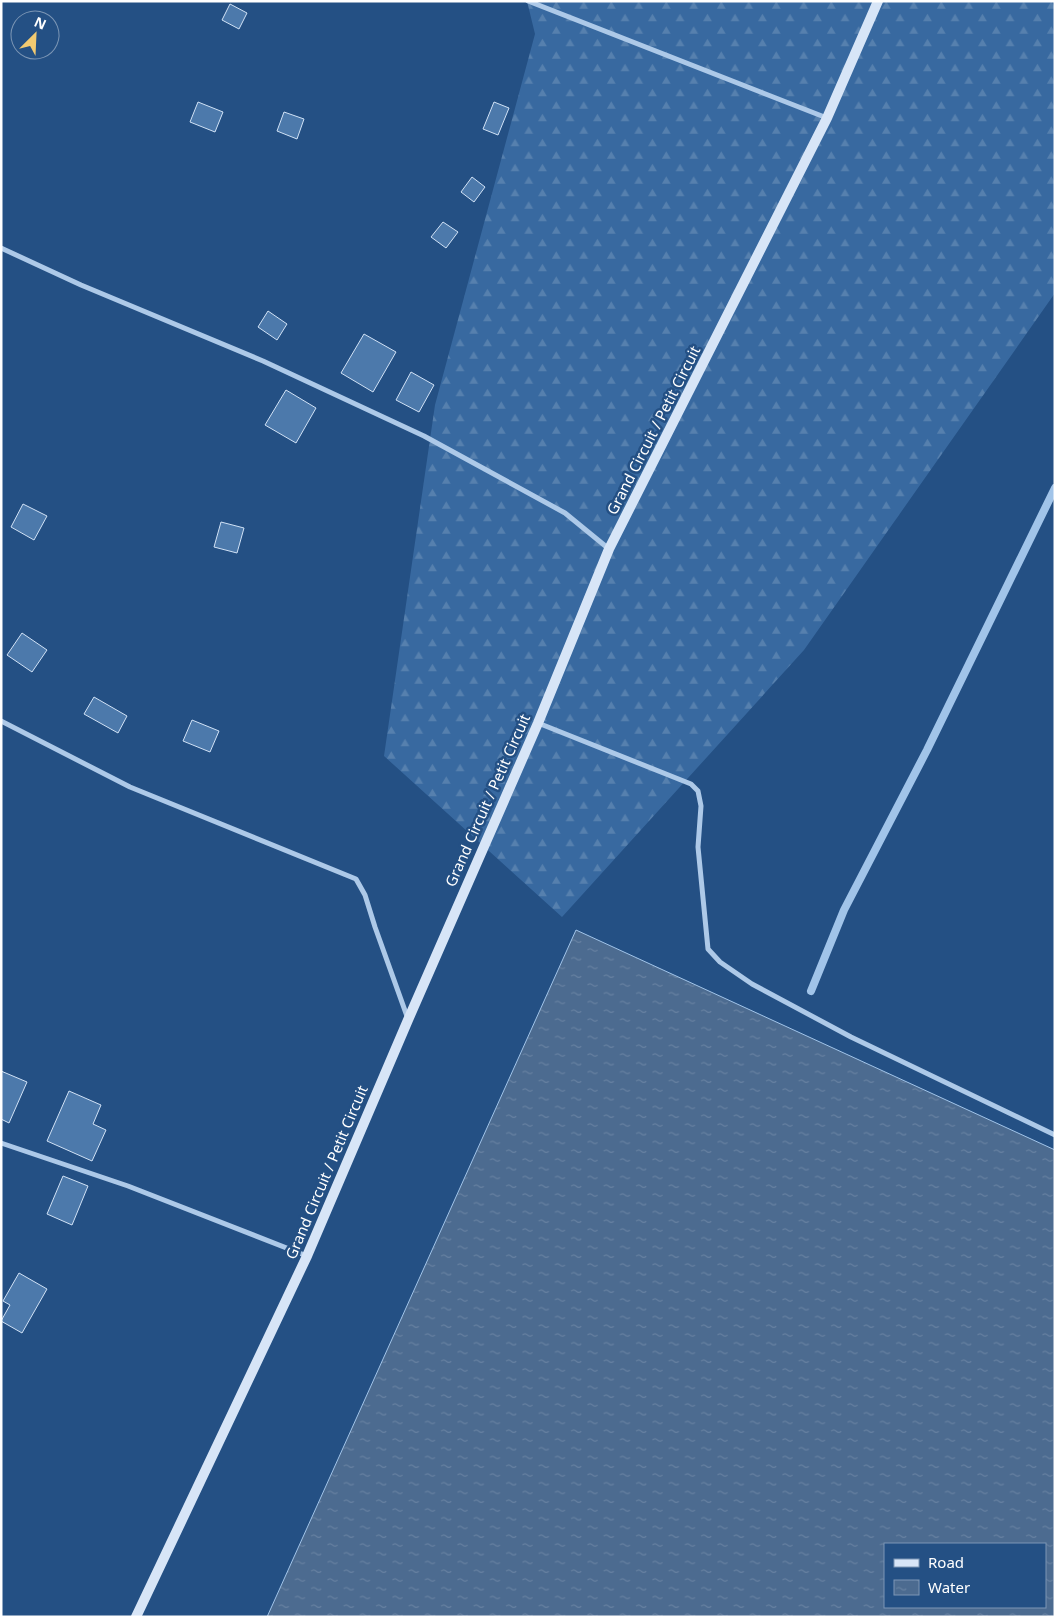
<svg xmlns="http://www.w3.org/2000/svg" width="1056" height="1618" font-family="'Noto Sans',sans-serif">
  <defs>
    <pattern id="forest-firs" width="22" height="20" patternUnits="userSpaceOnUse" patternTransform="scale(1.25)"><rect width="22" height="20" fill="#3869a0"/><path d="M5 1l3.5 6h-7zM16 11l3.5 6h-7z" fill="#5680ae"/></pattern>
    <pattern id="water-ripples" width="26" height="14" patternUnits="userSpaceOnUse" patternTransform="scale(1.25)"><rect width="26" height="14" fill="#4c6b90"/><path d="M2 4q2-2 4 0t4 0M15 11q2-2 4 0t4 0" fill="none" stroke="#6781a1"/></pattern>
  </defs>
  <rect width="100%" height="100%" fill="#245084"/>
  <polygon fill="url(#forest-firs)" points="527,1 1055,1 1055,293 804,650 562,917 384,756 435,405 535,34"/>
  <path fill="url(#water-ripples)" stroke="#a1c4e9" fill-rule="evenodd" d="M576,930L1055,1150V1617H267ZM885,1544H1045V1607H885Z"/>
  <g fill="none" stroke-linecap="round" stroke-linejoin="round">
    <polyline stroke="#a1c4e9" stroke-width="8" points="811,991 844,910 927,750 1055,488"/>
  </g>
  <g fill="#4c79ab" stroke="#d1e2f6">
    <polygon points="230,4 247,13 239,29 222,20"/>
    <polygon points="198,102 223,112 215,132 190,122"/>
    <polygon points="494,102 509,108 498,135 483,129"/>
    <polygon points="284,112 304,119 297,139 277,131"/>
    <polygon points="472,177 485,187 474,202 461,192"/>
    <polygon points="443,222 458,232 446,248 431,237"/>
    <polygon points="268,311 287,324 277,340 258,327"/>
    <polygon points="364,334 396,352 373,392 341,373"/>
    <polygon points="411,372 434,385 419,412 396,400"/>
    <polygon points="286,390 316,408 296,443 265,425"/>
    <polygon points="23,504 47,516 34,540 11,527"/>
    <polygon points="221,522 244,528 237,553 214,547"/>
    <polygon points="22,633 47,650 32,672 7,655"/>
    <polygon points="94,697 127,716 118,733 84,714"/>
    <polygon points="192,720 219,731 210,752 183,741"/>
    <polygon points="1,1071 27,1082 9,1123 1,1119"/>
    <polygon points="69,1091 101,1105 93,1124 106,1130 92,1161 47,1141"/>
    <polygon points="63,1176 88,1186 72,1225 47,1214"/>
    <polygon points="19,1273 47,1289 22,1333 1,1321 10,1305 3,1301"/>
  </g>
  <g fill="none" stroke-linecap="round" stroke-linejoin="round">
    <g stroke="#adc9e8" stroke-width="5">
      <polyline points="528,1 827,118"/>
      <polyline points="1,248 81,285 263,361 424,436 565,513 609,549"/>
      <polyline points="1,721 130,787 356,879 365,895 375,927 408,1019"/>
      <polyline points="538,723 691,784 698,791 701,806 698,847 708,949 720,962 752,984 851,1037 1055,1135"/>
      <polyline points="1,1143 128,1186 307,1256"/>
    </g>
    <polyline stroke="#d7e5f7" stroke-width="10" points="136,1617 307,1256 408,1020 538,723 609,549 827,118 878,1"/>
  </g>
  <g text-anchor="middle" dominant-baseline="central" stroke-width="5" stroke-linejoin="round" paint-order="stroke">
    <g font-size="15" fill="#fff" stroke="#245084">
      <text transform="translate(653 430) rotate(-63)">Grand Circuit / Petit Circuit</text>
      <text transform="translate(487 800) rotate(-66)">Grand Circuit / Petit Circuit</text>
      <text transform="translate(326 1172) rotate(-67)">Grand Circuit / Petit Circuit</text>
    </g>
  </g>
  <rect width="1056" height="1618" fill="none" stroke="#ffffff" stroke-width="5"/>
  <rect x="884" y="1543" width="162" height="65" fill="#245084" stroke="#7c96b5"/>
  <rect x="894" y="1559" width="25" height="8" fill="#d7e5f7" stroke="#7c96b5"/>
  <text x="928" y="1568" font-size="15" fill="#ffffff">Road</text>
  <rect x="894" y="1580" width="25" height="15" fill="url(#water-ripples)" stroke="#7c96b5"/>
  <text x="928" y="1593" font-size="15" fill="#ffffff">Water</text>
  <g transform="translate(35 35) rotate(24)"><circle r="24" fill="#245084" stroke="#7c96b5"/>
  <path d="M0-4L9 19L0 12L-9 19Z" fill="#f2ca71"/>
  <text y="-8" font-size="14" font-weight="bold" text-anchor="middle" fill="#ffffff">N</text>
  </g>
</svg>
